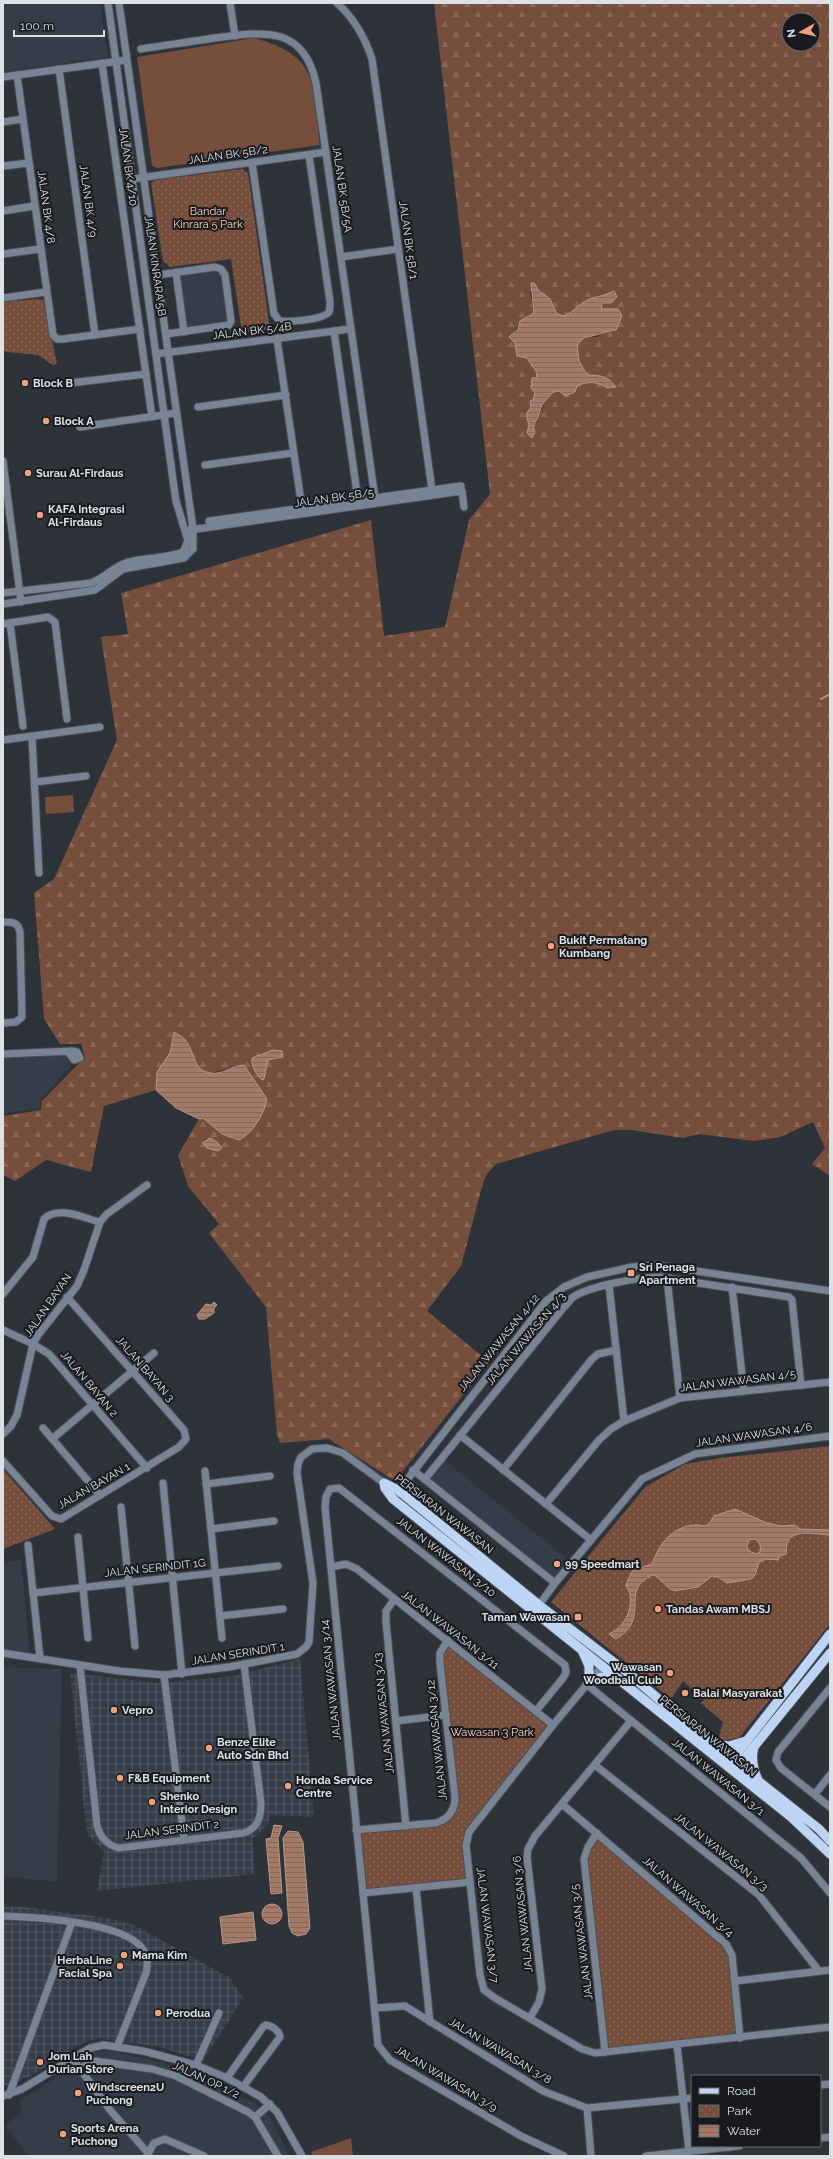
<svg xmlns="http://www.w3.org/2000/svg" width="833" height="2159" font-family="Raleway,sans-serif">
  <defs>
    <pattern id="industrial-grid" width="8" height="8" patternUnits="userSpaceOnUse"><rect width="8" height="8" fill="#353d49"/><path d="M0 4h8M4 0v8" fill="none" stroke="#525963"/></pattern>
    <pattern id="forest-firs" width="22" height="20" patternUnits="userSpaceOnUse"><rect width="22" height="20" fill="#754e3c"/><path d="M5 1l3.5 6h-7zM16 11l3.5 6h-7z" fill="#886758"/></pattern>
    <pattern id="park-dots" width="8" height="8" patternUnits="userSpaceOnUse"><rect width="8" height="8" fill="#754e3c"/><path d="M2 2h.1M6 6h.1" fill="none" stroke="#886758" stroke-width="1.8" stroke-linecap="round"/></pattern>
    <pattern id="water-rules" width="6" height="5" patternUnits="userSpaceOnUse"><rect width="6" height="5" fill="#a47966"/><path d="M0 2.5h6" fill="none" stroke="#82665a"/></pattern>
  </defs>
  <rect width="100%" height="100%" fill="#2e3239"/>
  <g fill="#353d49">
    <polygon points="3,3 100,3 108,57 3,72"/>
    <polygon points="215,269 221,272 228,323 185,330 178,274"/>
    <polygon points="64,1054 71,1066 40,1100 40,1108 3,1114 3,1058"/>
    <polygon points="443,1459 569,1560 554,1578 429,1478"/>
    <polygon points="21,1560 30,1653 3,1650 3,1563"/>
    <polygon points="3,1667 62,1669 57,1882 3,1876"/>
    <polygon points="108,2050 179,2067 255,2103 270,2118 290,2156 29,2156 5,2126 22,2112 19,2101 81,2062 89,2053"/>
  </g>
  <g fill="url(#industrial-grid)">
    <polygon points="300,1659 314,1817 271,1815 265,1828 252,1839 255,1874 97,1891 104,1852 87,1834 70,1673 158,1683 234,1676"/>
    <polygon points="3,1906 23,1907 108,1918 134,1925 230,1978 243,1998 203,2061 160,2047 97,2038 77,2046 31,2076 3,2087"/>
  </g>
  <g fill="#754e3c">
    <path d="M254,38C320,55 313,86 320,145L157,168L152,166L137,57Z"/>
    <polygon points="73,795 74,812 46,814 45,797"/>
    <polygon points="351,2138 353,2156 313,2156 311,2152"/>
  </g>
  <path fill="url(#forest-firs)" fill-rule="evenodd" d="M434,3H830V1176L812,1164L825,1148L813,1122L780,1137L754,1141L699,1134L683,1138L632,1130H614L496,1164L486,1175L482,1187L461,1266L427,1311L489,1362L395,1481L329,1439L280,1443L277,1435L266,1307L209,1233L219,1224L188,1186L178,1155L199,1119L203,1118L222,1134L239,1140L252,1129L267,1099L238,1065C180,1089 203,1047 177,1034C174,1040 171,1051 169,1055C161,1068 155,1074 156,1090L104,1106L91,1172L46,1160L15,1181L3,1175V1116L41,1110L42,1101L85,1057L81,1044H60L44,1019L34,893L54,879L117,740L101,637L128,634L121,593L371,520L384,636L445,627L469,520L490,494ZM789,20H813V44H789ZM535,284L538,290L550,299L557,314L566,316C573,312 579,304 587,300C597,296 604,296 614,292L601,306L602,309H609L606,331L597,337H585L576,345L579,361L587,375C600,375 608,376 616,387L607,388L600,383L587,381L553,392L544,402L543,408L538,413V421L527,433L529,425L526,414C533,404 541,384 536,371C534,367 530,362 527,358L517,356L515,343L509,337L524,320L534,313L530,292ZM273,1050L278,1059L268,1060L264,1079L256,1074Z"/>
  <g fill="url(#park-dots)">
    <polygon points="242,169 248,173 270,329 242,333 231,259 170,267 163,261 151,183 155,180"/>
    <polygon points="38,299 44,300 57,364 53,365 38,355 7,352 3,350 3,302"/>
    <polygon points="830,1446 830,1624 739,1738 718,1741 723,1722 701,1703 704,1700 683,1681 671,1699 551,1602 645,1487 685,1464 720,1458"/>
    <polygon points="3,1469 55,1529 3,1549"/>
    <polygon points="448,1640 553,1725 469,1832 470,1882 363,1893 356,1830 436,1823 453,1810 440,1663"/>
    <polygon points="597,1833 730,1949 740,2038 605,2052 584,1866 588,1847"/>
  </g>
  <g fill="url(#water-rules)" stroke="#b5988c" fill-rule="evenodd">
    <path d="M531,283L535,284L538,290L550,299L557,314L565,316C573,312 579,304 587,300C597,296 604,296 614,291L617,297L611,303H603L601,306L602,309H618L622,316L616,330C604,331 598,336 585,337L577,345L579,361L587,375C600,375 608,376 616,387L607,388C597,381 588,381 577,386L575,392L566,396L559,391L553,392C550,396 546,399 544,402C539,410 539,419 533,426L535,432L532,438L527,433L529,425L526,414L531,407L530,401L533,400L535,393L531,388L532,378H537L536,371L527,358L517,356L515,343L509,337L518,329L520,321L534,313Z"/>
    <path d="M174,1032C178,1035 183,1036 186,1041C195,1053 193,1071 211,1073C223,1075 233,1065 244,1065L267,1099C265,1113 252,1134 239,1140L222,1134L203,1118L199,1119L176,1108L156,1090L157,1072L170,1053Z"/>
    <path d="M273,1050L282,1051L283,1057L268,1060L264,1079L262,1080C256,1074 251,1067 252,1058Z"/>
    <polygon points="210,1138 217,1142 222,1148 218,1151 207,1148 203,1143"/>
    <polygon points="214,1302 217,1305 214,1308 214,1313 205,1319 199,1319 197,1315 206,1304 211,1305"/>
    <path d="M735,1509L767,1523L781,1526L794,1525L800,1529L830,1530V1535C819,1535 795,1528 788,1541C786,1544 787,1550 786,1554L780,1556L778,1560L767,1559L759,1562L755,1575L751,1579L727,1583L718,1577L712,1576L698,1587L674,1591L669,1588L656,1576C651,1574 649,1577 645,1580C630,1589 638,1605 633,1620C630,1629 624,1634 616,1639L609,1634C624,1627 632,1612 630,1595C630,1590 626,1589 626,1584L633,1570L652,1564C659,1544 673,1526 695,1525C699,1524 703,1527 707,1525C710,1524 712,1518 714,1516ZM755,1539C760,1543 761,1546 760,1552L756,1554L749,1551L747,1547L749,1540Z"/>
    <polygon points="274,1825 282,1826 278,1838 282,1893 271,1894 266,1839 271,1838"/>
    <polygon points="288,1831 298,1832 303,1842 310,1928 306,1934 298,1936 292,1933 289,1926 283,1838"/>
    <circle cx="272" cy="1914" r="10"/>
    <polygon points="253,1912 256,1940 223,1944 220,1917"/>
  </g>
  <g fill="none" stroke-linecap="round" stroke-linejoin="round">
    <polyline stroke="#b5988c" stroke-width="2" points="821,699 830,694"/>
    <defs>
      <g id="minor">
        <polyline points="230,3 235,36"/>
        <path d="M337,3C354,18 365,38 372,59L432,490"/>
        <path d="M141,49C166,45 190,42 214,38C262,32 303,24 316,83L375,498"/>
        <polyline points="102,63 152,417"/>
        <polyline points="59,69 95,335"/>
        <polyline points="17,75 53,335 57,339 63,339 140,329"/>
        <polyline points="3,77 127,60"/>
        <polyline points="3,122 23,119"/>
        <path d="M252,163L274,314L280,321C289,322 323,320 329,312C330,309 330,305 330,302L309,155"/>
        <polyline points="3,166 29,163"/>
        <polyline points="132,179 326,152"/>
        <polyline points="3,211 34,206"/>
        <polyline points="3,254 40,249"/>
        <polyline points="341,257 398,249"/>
        <polyline points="176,272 184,332"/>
        <polyline points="158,275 215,267 221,269 225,275 231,321 229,325 166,334"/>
        <polyline points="3,298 46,292"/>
        <polyline points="334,331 358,500"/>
        <polyline points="277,339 302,508"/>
        <polyline points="156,354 350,329"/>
        <polyline points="70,383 146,374"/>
        <polyline points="198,407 286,395"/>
        <polyline points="80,427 176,413"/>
        <polyline points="3,461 21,602"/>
        <polyline points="205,465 293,453"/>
        <polyline points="209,521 461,486"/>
        <polyline points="190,530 462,491 464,507"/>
        <path d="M3,593L91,583C105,578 114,566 128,562C146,557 166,559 183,552L188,541L176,501L173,480L108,3"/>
        <polyline points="3,604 95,590 123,569 184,558 193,549 193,529 119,3"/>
        <polyline points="10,623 23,726"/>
        <polyline points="3,624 48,617 55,622 67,719"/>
        <polyline points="32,737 39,873"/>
        <polyline points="3,740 100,727"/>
        <polyline points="35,782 86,776"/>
        <path d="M3,922C13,922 18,922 20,932L22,1017L16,1022L3,1023"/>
        <polyline points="3,1054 72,1051 77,1052 80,1058 74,1060 68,1052"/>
        <polyline points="667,1278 680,1398"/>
        <polyline points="609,1285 624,1421"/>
        <polyline points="732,1287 744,1391"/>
        <path d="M3,1294L33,1257L44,1219C58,1205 83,1218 100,1222"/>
        <polyline points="3,1330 33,1344 49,1354 147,1468"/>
        <polyline points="43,1428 100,1495"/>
        <polyline points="3,1434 11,1426 17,1415 33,1344 38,1335 77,1286 84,1270 100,1222 107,1214 147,1185"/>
        <polyline points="460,1435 591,1540"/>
        <polyline points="52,1439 154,1353"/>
        <polyline points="3,1461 52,1516 61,1519 179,1447 186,1439 184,1430 67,1297"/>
        <polyline points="413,1470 555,1583"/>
        <polyline points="503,1470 592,1359 598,1354 616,1350"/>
        <polyline points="205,1471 222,1638"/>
        <path d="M425,1479L564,1307C567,1305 569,1301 572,1298C587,1286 641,1277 660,1277L789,1297L792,1300L801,1385"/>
        <polyline points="163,1483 182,1674"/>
        <polyline points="206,1484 270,1476"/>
        <polyline points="396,1494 546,1301 564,1287 587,1277 632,1267 656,1265 830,1291"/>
        <polyline points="546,1504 599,1440 611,1429 624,1421 680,1398 830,1382"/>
        <polyline points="121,1507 135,1646"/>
        <polyline points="211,1529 274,1521"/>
        <polyline points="78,1537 88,1638"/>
        <polyline points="28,1545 40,1658"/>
        <polyline points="331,1567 346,1564 357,1569 553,1725"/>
        <polyline points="33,1593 278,1566"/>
        <polyline points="394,1600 386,1611 386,1622 406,1826"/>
        <polyline points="537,1608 555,1583 642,1479 695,1454 830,1436"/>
        <polyline points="220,1616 283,1609"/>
        <polyline points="3,1653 119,1671 164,1675 229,1667 297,1654 306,1647 309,1642 313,1583 297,1473 298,1464 301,1457 312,1449 327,1448 343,1453 384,1483"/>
        <polyline points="603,1665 553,1725 469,1832 466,1845 480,1975 484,1990 495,1998 582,2049 595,2053 830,2027"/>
        <path d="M80,1666L97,1825C100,1838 107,1845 119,1848L243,1833C258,1829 261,1817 261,1803L244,1664"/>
        <polyline points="164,1675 184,1839"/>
        <polyline points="586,1684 801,1858 830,1893"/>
        <polyline points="830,1688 778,1752 776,1760 781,1768 830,1807"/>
        <polyline points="536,1711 563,1678 566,1673 565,1665 343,1491 339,1488 330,1489 326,1497 325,1507 378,2045 390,2060 521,2136 564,2156"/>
        <polyline points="396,1721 446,1715"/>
        <polyline points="595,1765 759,1895 819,1971"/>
        <polyline points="815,1794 830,1775"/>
        <polyline points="562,1804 726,1944 732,1955 740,2038"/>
        <path d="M356,1830L436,1823C449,1819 455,1810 455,1797L440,1663V1653L448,1640"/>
        <polyline points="597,1833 588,1847 584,1859 605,2052"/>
        <polyline points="416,1888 430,2022"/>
        <polyline points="363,1893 470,1882"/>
        <path d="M3,1916C35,1917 124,1922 143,1949C148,1956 148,1964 146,1973L117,2047"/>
        <polyline points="735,1981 830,1970"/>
        <polyline points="375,2008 405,2006 543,2091 587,2108 692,2098"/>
        <polyline points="530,2018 539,2002 542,1989 527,1857 528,1849 535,1836 630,1722"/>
        <polyline points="677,2045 689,2151"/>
        <polyline points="73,2059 110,2110 148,2153"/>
        <polyline points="196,2065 219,2013"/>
        <polyline points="80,2069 90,2062 95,2061 152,2069 176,2076 248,2112 255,2117 278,2156"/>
        <path d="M227,2078L263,2027L266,2025C272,2026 279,2030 280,2037L243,2087"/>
        <polyline points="820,2085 830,2084"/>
        <polyline points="9,2095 72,1922"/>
        <polyline points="3,2096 22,2089 90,2048 104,2045 143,2051 196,2065 227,2078 261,2097 277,2112 302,2156"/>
        <polyline points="587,2108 591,2156"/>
        <polyline points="255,2117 270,2104"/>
        <polyline points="820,2138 830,2137"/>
        <polyline points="147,2156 154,2143 165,2139 204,2156"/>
        <polyline points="646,2156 739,2146"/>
      </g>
      <g id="major">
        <polyline points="582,1650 589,1666 589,1680 603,1677 619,1679"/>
        <polyline points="714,1744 729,1746 746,1741"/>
        <path d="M754,1747C751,1758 753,1769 758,1780"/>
        <polyline points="729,1764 830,1634"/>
        <polyline points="735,1770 830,1653"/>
        <polyline points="830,1841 819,1829 709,1742 628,1673 539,1605 398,1490 384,1483 385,1488 393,1499 791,1817 830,1854"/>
      </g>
    </defs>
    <use href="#minor" stroke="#4a4e54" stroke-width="9"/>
    <use href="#major" stroke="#4a4e54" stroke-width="11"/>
    <use href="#minor" stroke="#788393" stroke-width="7"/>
    <use href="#major" stroke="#bdd4f5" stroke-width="9"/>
  </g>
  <g fill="#f1a17d" stroke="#181a1d" stroke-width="1.5">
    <circle cx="25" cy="383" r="4"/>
    <circle cx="46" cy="421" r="4"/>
    <circle cx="28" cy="473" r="4"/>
    <circle cx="40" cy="515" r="4"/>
    <circle cx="551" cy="946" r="4"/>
    <rect x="627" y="1269" width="8" height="8" rx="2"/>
    <circle cx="557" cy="1564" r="4"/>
    <circle cx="658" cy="1609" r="4"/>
    <rect x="574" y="1613" width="8" height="8" rx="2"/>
    <circle cx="670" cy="1673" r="4"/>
    <circle cx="685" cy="1693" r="4"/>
    <circle cx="114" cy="1710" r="4"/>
    <circle cx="209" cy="1748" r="4"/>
    <circle cx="120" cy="1778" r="4"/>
    <circle cx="288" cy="1786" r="4"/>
    <circle cx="152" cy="1802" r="4"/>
    <circle cx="124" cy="1955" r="4"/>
    <circle cx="120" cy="1966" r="4"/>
    <circle cx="158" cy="2013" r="4"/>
    <circle cx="40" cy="2062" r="4"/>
    <circle cx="78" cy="2093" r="4"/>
    <circle cx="63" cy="2134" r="4"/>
  </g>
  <g text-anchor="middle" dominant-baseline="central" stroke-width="4" stroke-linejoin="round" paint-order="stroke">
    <g font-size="11" fill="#dde0e4" stroke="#181a1d">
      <text transform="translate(228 155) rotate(-8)">JALAN BK 5B/2</text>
      <text transform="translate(128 167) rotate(82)">JALAN BK 4/10</text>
      <text transform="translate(342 189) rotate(82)">JALAN BK 5B/5A</text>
      <text transform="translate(88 201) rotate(82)">JALAN BK 4/9</text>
      <text transform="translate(46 207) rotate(82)">JALAN BK 4/8</text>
      <text transform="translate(408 240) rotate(82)">JALAN BK 5B/1</text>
      <text transform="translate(155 266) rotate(82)">JALAN KINRARA 5B</text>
      <text transform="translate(252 331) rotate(-7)">JALAN BK 5/4B</text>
      <text transform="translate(334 498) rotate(-8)">JALAN BK 5B/5</text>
      <text transform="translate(48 1305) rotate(-55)">JALAN BAYAN</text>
      <text transform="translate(526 1339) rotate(-50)">JALAN WAWASAN 4/3</text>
      <text transform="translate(499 1343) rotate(-51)">JALAN WAWASAN 4/12</text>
      <text transform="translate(145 1369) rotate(49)">JALAN BAYAN 3</text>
      <text transform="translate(738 1381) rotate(-7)">JALAN WAWASAN 4/5</text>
      <text transform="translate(89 1384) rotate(50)">JALAN BAYAN 2</text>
      <text transform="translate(754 1435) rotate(-8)">JALAN WAWASAN 4/6</text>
      <text transform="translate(94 1486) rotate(-30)">JALAN BAYAN 1</text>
      <text transform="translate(444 1514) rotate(38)">PERSIARAN WAWASAN</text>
      <text transform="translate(446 1557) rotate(38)">JALAN WAWASAN 3/10</text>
      <text transform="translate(155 1568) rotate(-6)">JALAN SERINDIT 1G</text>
      <text transform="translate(450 1630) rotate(38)">JALAN WAWASAN 3/11</text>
      <text transform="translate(238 1654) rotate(-9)">JALAN SERINDIT 1</text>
      <text transform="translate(331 1680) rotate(-96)">JALAN WAWASAN 3/14</text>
      <text transform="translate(384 1713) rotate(-96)">JALAN WAWASAN 3/13</text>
      <text transform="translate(708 1736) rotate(39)">PERSIARAN WAWASAN</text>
      <text transform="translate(437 1740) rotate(-96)">JALAN WAWASAN 3/12</text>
      <text transform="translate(718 1777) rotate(39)">JALAN WAWASAN 3/1</text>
      <text transform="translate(172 1830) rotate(-7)">JALAN SERINDIT 2</text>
      <text transform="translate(721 1852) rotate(39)">JALAN WAWASAN 3/3</text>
      <text transform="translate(688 1897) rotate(41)">JALAN WAWASAN 3/4</text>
      <text transform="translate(523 1914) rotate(-96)">JALAN WAWASAN 3/6</text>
      <text transform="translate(487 1925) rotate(83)">JALAN WAWASAN 3/7</text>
      <text transform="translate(582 1942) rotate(-97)">JALAN WAWASAN 3/5</text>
      <text transform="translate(500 2051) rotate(31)">JALAN WAWASAN 3/8</text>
      <text transform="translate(446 2079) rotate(31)">JALAN WAWASAN 3/9</text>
      <text transform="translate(206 2080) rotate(25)">JALAN OP 1/2</text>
    </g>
    <g font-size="11" fill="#fed3c0" stroke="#181a1d">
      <text x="208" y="211">Bandar<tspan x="208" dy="13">Kinrara 5 Park</tspan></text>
      <text x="492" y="1732">Wawasan 3 Park</text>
    </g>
    <g font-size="11" font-weight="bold" fill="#dde0e4" stroke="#181a1d" text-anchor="start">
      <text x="33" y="383">Block B</text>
      <text x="54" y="421">Block A</text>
      <text x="36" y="473">Surau Al-Firdaus</text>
      <text x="48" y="509">KAFA Integrasi<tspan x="48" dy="13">Al-Firdaus</tspan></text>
      <text x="559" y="940">Bukit Permatang<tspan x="559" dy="13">Kumbang</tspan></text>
      <text x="639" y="1267">Sri Penaga<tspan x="639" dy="13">Apartment</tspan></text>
      <text x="565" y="1564">99 Speedmart</text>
      <text x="666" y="1609">Tandas Awam MBSJ</text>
      <text x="570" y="1617" text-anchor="end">Taman Wawasan</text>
      <text x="662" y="1667" text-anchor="end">Wawasan<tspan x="662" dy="13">Woodball Club</tspan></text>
      <text x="693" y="1693">Balai Masyarakat</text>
      <text x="122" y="1710">Vepro</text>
      <text x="217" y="1742">Benze Elite<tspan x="217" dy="13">Auto Sdn Bhd</tspan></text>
      <text x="128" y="1778">F&amp;B Equipment</text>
      <text x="296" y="1780">Honda Service<tspan x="296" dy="13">Centre</tspan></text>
      <text x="160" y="1796">Shenko<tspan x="160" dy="13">Interior Design</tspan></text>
      <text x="132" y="1955">Mama Kim</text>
      <text x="112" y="1960" text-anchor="end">HerbaLine<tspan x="112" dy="13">Facial Spa</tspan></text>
      <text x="166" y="2013">Perodua</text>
      <text x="48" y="2056">Jom Lah<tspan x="48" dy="13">Durian Store</tspan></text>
      <text x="86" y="2087">Windscreen2U<tspan x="86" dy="13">Puchong</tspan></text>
      <text x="71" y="2128">Sports Arena<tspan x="71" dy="13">Puchong</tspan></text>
    </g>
  </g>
  <rect width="833" height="2159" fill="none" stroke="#dde0e4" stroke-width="8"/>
  <rect x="691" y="2075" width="130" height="72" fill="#181a1d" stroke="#67696d"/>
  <rect x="699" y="2088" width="20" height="6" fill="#bdd4f5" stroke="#67696d"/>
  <text x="727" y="2095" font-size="12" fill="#dde0e4">Road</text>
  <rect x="699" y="2105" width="20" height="12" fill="url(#park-dots)" stroke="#67696d"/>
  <text x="727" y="2115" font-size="12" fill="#dde0e4">Park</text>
  <rect x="699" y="2125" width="20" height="12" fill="url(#water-rules)" stroke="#67696d"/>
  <text x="727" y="2135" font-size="12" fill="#dde0e4">Water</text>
  <g transform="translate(801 32) rotate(262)"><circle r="19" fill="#181a1d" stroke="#67696d"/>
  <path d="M0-3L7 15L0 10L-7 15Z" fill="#f1a17d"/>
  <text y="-6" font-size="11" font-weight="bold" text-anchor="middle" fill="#dde0e4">N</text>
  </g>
  <path d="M14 30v6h90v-6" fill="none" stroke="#dde0e4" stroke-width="2"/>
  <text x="20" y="30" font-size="12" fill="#dde0e4" stroke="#181a1d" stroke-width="3" paint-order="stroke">100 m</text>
</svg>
